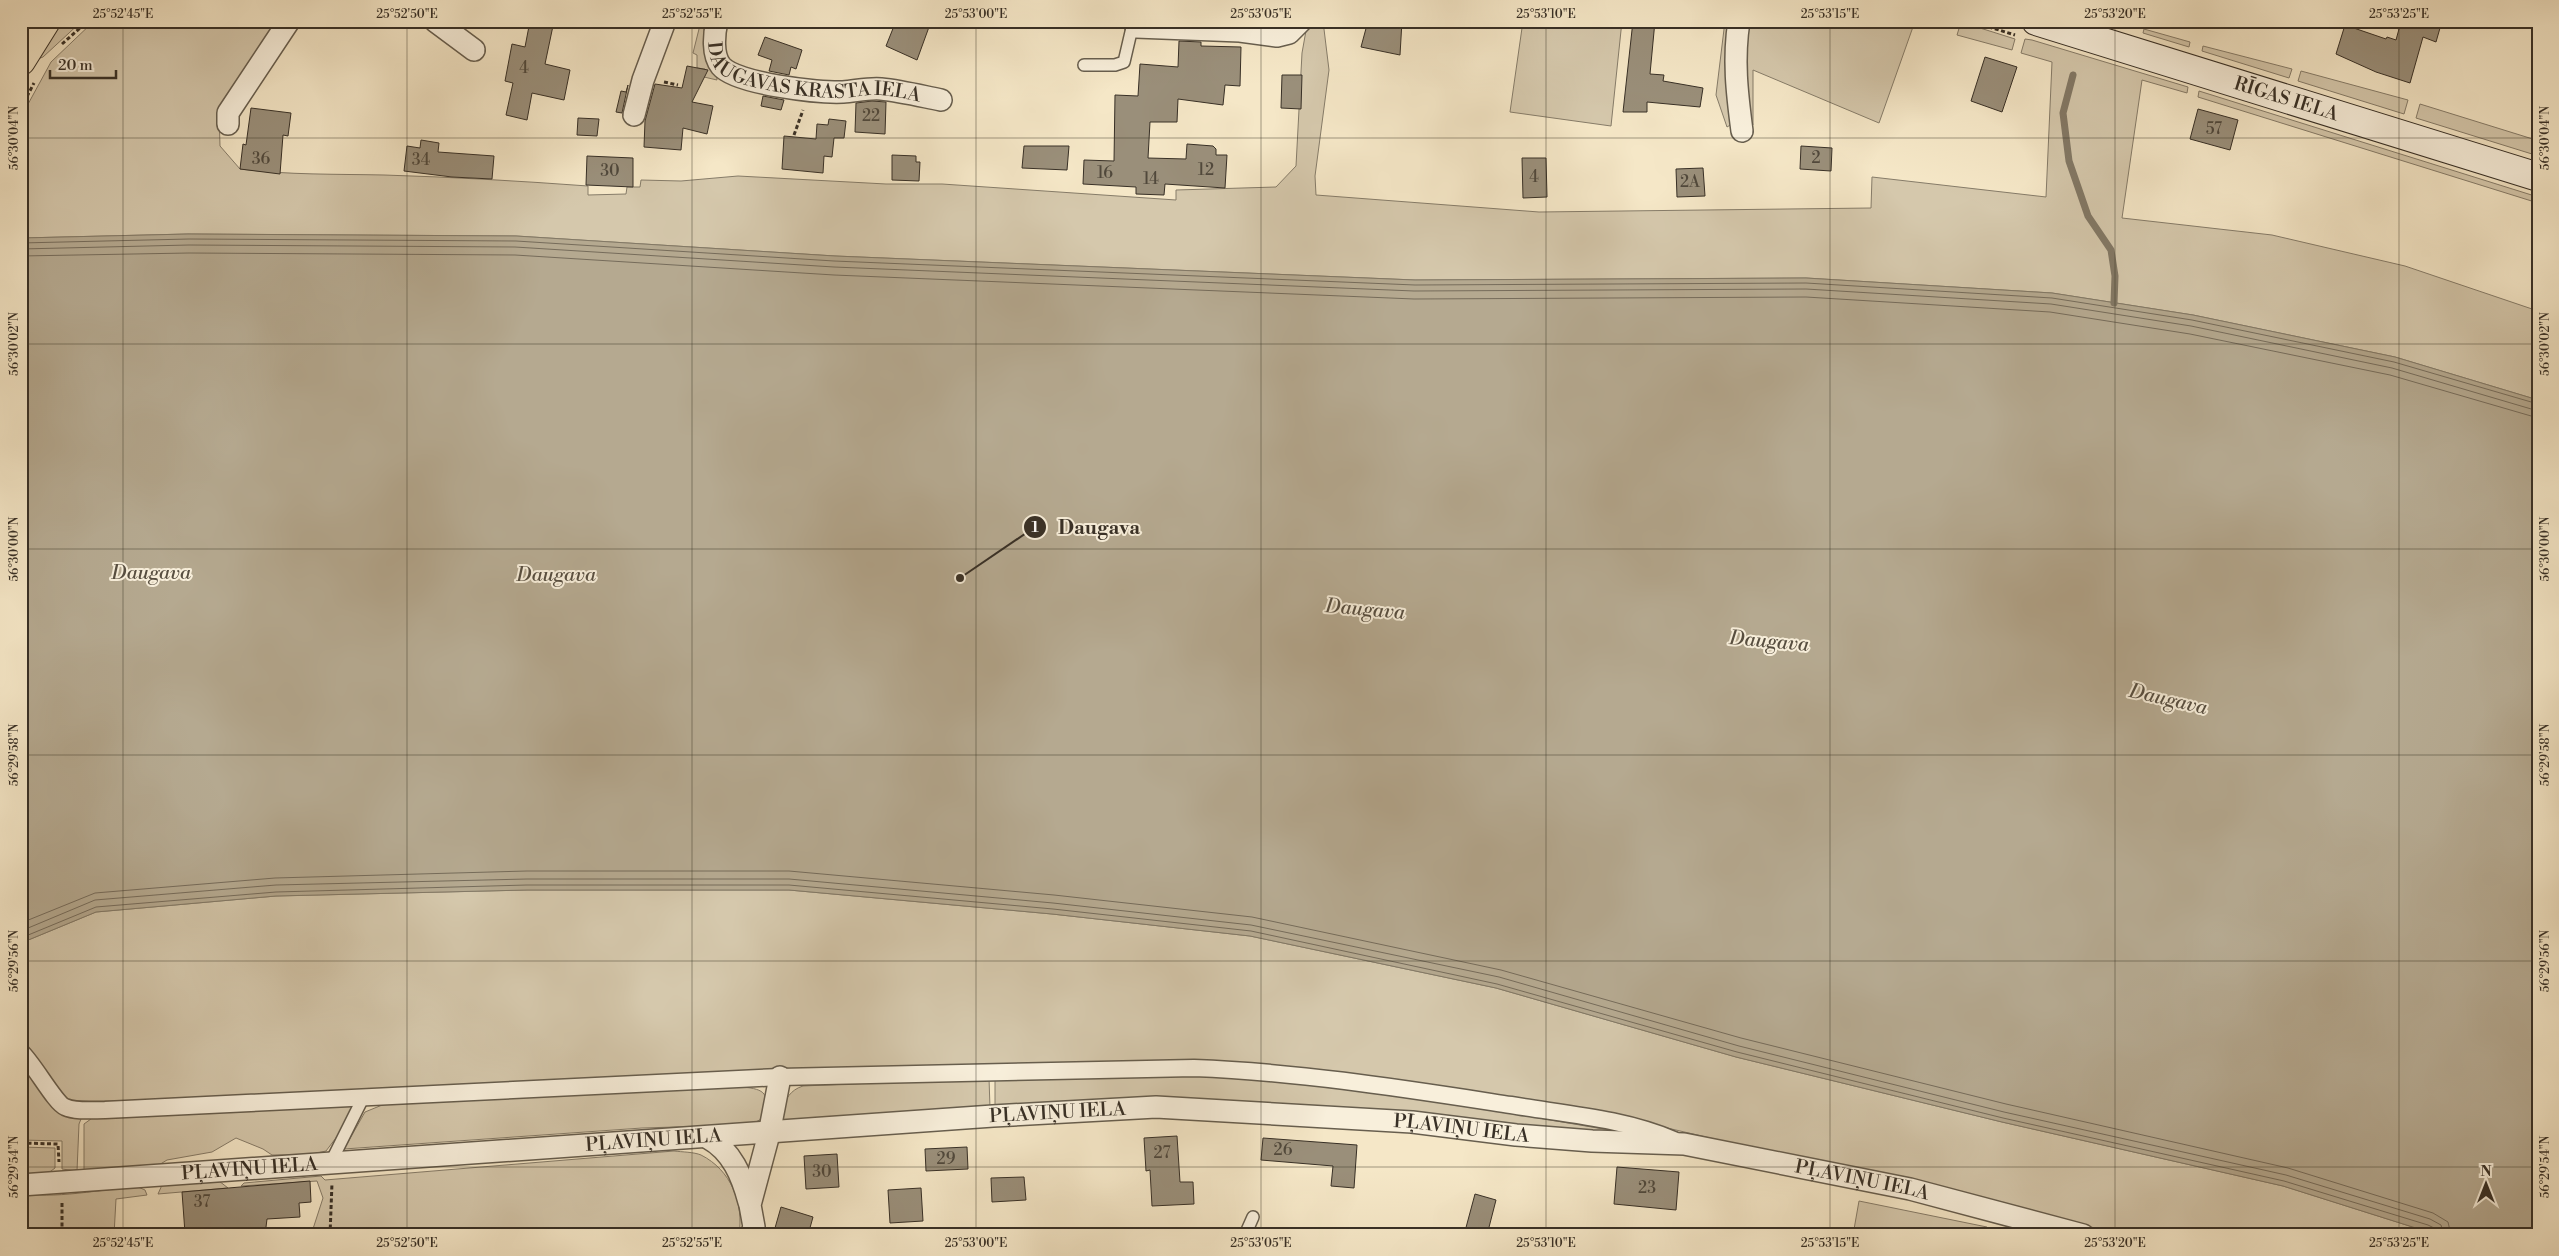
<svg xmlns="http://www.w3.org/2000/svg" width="2559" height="1256" font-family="'Libre Bodoni',serif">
  <rect width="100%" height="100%" fill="#f5e7c7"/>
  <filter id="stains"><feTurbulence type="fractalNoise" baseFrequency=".004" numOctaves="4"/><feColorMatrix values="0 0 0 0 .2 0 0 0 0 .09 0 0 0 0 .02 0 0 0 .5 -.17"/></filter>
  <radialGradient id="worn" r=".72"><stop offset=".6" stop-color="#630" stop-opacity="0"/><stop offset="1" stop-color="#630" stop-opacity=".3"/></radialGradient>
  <g fill="#d5c8ac" stroke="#867c69">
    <polygon points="68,21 82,21 43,57 35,60 57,29"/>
    <path d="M94,21H278L219,112L220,146L240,169C288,175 336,174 384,175C452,177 520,181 588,186V195L626,194L627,187H640L641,180L681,181L738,176L886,184H942L1176,200V190L1276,187L1296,166L1302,53L1307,25L1308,21H1323L1329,70L1315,176L1316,195L1539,212L1871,208L1872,177L2046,197L2052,62L2021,53L2025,39L2032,40L2188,87L2187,93L2142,80L2122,218L2272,235L2405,266L2538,311V400L2395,357L2193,315L2052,293L1806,278L1415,280L835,256L516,236L188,234L21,238V117L51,62Z"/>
    <polygon points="701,21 713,21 717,80 704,77 705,69 697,68 697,55 693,53"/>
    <polygon points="1523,21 1622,21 1611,126 1510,112"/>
    <polygon points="1725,21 1732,21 1732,124 1727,127 1716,95"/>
    <polygon points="1746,21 1946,21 1940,26 1914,24 1879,123 1753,70 1753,125 1748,123 1741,76"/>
    <polygon points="1961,22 2015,39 2012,50 1957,35"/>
    <polygon points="2144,29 2190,42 2189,47 2143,33"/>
    <polygon points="2203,46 2292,69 2289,78 2202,51"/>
    <polygon points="2301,71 2408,100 2404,114 2298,81"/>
    <polygon points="2199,91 2538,197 2538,203 2198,97"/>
    <polygon points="2420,104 2536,140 2532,154 2416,118"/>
    <polygon points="527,890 789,890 1052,914 1250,936 1496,988 1736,1057 2002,1122 2283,1186 2438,1235 2125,1235 1616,1116 1286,1067 666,1077 128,1101 62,1101 21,1047 21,943 96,912 276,896"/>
    <polygon points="21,1056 83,1114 79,1124 77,1171 62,1169 62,1141 21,1140"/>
    <polygon points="1208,1074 1393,1093 1644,1136 995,1109 995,1078"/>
    <path d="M989,1078L990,1108L783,1122L780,1111C786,1099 790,1090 803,1086Z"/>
    <path d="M742,1087C766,1089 770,1094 763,1118L754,1123L741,1125L642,1128L344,1149L365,1112L387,1103Z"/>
    <polygon points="353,1104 345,1126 326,1151 308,1155 272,1155 263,1149 236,1138 212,1152 167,1160 154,1168 84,1172 84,1124 95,1116"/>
    <polygon points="21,1147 55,1148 55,1168 47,1174 21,1176"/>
    <path d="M674,1151C682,1152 694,1152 701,1155C731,1170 744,1203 739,1235H311L323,1198L317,1181L241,1186L244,1183L321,1176L325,1180Z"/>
    <polygon points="219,1181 228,1188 158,1194 162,1185"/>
    <path d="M138,1187L145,1190L147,1195L116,1199L114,1235H21V1192C48,1201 107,1188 138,1187Z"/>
    <polygon points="1859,1201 1987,1227 1985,1235 1853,1235"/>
  </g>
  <polygon fill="#b5a990" stroke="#837966" points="188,234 516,236 835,256 1415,280 1806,278 2052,293 2193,315 2395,357 2538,400 2538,1235 2438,1235 2283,1186 2002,1122 1736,1057 1496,988 1250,936 1052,914 789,890 527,890 276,896 96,912 21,943 21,238"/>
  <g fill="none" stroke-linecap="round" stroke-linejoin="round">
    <g stroke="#766c5b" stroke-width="1">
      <polyline points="21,243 189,239 516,241 834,261 1415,285 1806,283 2052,298 2192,320 2394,362 2538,404"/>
      <polyline points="21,249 189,245 515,247 834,267 1414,291 1806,289 2051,304 2191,326 2392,368 2538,411"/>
      <polyline points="21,256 189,253 515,255 834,275 1414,299 1806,297 2050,312 2190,334 2390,375 2538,418"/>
      <polyline points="21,923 95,893 275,878 527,871 789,871 1054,895 1252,917 1501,970 1741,1038 2006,1104 2288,1168 2433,1213 2448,1222 2451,1235"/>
      <polyline points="21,931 95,900 276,885 527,879 789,879 1053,903 1251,925 1499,977 1739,1046 2004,1112 2286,1175 2430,1219 2441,1225 2444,1235"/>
      <polyline points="21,938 96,907 276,892 527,885 789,885 1053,909 1251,931 1497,984 1737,1052 2003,1118 2284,1181 2428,1225 2436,1229 2438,1235"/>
    </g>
    <polyline stroke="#837966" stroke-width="7" points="2073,75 2063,113 2069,161 2088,216 2111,250 2115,276 2114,303"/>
  </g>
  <g fill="#9a8f7a" stroke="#383026">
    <polygon points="530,21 554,21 545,64 570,70 564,100 532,93 527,120 506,115 513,83 505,81 512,44 525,47"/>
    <polygon points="896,21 915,21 929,27 917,60 886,46"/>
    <polygon points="1368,21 1402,21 1400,55 1361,47"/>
    <polygon points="1633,21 1655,21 1650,74 1664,75 1663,81 1703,88 1700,107 1647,102 1647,112 1623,112"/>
    <polygon points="2385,21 2442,21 2436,42 2423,37 2410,83 2376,72 2336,54 2345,25 2386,39 2387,37 2396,40 2399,29 2385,25"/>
    <polygon points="765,37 802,50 796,69 791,67 789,75 769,71 772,60 758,55"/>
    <polygon points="1179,41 1201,42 1201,46 1241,47 1240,86 1225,85 1223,105 1178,99 1177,122 1150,122 1148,158 1186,159 1187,144 1213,146 1216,149 1216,155 1227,155 1225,188 1165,184 1164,195 1136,194 1136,187 1083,184 1084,160 1114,161 1115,95 1138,96 1140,64 1178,67"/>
    <polygon points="1985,57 2017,67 2002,112 1971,101"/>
    <polygon points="687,66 708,70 692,102 713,106 707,134 683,128 681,150 644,147 645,121 655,84 682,88"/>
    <polygon points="1282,75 1302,75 1301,109 1281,108"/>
    <polygon points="628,85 622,113 616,112 621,91 626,92"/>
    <polygon points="763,96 784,100 781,110 761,106"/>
    <polygon points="872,101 886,102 885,134 855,132 856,103"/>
    <polygon points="251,108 291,113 288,136 283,135 280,174 240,169 243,144 246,145"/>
    <polygon points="2198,109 2238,120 2230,150 2190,139"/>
    <polygon points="578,118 599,119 597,136 577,135"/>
    <polygon points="829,119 846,121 844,138 834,138 832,157 824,156 823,173 782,169 784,136 816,139 817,124 828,125"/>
    <polygon points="421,140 439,143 438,152 494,156 492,179 452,177 404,171 407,146 420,148"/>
    <polygon points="1024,146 1069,146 1067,170 1022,168"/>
    <polygon points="1801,146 1832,148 1831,171 1800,169"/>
    <polygon points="892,155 916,156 916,162 920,162 919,181 892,180"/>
    <polygon points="587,156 633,158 633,187 586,185"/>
    <polygon points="1522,158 1546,158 1547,197 1523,198"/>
    <polygon points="1703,168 1705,196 1677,197 1676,169"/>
    <polygon points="1177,1136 1180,1182 1193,1182 1194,1204 1152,1206 1150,1170 1146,1171 1144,1138"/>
    <polygon points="1263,1138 1357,1145 1354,1188 1331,1186 1333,1166 1261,1160"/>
    <polygon points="967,1147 968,1169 926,1171 925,1149"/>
    <polygon points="837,1154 839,1187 806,1189 804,1156"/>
    <polygon points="1617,1167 1679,1172 1676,1210 1614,1204"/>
    <polygon points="1024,1177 1026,1200 992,1202 991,1178"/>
    <polygon points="310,1181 311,1202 299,1203 300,1217 267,1219 265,1235 223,1235 224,1230 185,1233 182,1192"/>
    <polygon points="921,1188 923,1221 890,1223 888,1190"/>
    <polygon points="1475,1194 1496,1200 1487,1235 1464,1235"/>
    <polygon points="781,1207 813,1217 808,1235 773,1235"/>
  </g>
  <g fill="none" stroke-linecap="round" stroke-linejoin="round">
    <defs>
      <g id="service">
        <polyline points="1084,65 1115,65 1124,62 1131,32 1136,27"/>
        <polyline points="331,1162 363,1098"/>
        <polyline points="1245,1235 1253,1217"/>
      </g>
      <path id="pedestrian" d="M21,1052C34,1064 55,1103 65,1107C76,1112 93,1110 105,1110L780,1077L1194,1068C1300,1072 1406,1089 1511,1105C1564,1114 1623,1118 1674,1140"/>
      <g id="minor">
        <polyline points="435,21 474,50"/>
        <path id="s1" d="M717,21C714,34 712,55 721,66C736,84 819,93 843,92C856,91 868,88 881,89C901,91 921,96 941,100"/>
        <path d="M1739,21C1733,59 1737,93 1742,131"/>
        <polyline points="1136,27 1240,31 1277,36 1289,33 1301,21"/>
        <polyline points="634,115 643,80 665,21"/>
        <polyline points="228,124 228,113 289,21"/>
        <path d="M708,1138C732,1151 742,1176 749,1202"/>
        <path id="s2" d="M21,1185L993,1116L1156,1107L1412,1122L1516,1135L1592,1141L1684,1144L1910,1189L2083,1235"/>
        <polyline points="751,1235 754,1227 750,1205 769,1134 780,1077"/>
      </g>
      <g id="secondary">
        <path id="s3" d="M2036,21L2538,177"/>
      </g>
      <polyline id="primary" points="21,61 46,21"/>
    </defs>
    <use href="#service" stroke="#675e4e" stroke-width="14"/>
    <use href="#pedestrian" stroke="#675e4e" stroke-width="19"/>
    <use href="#minor" stroke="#675e4e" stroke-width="24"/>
    <use href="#secondary" stroke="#383026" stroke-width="30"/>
    <use href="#primary" stroke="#383026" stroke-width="30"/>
    <g stroke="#383026" stroke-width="3" stroke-dasharray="4 2.5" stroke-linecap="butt">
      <polyline points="1970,21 2015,35"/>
      <polyline points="62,44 88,21"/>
      <polyline points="664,82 678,85"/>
      <polyline points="21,108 34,83"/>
      <polyline points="794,135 803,110"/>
      <polyline points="21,1143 58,1144 59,1162"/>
      <polyline points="62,1203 62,1235"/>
      <polyline points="330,1235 332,1183"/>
    </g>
    <use href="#service" stroke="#f8efdb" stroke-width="11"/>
    <use href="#pedestrian" stroke="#f8efdb" stroke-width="16"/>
    <use href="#minor" stroke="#f8efdb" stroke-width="21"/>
    <use href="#secondary" stroke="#f8efdb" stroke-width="28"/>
    <use href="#primary" stroke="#f5e7c7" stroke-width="28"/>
  </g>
  <path fill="none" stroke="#383026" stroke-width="1" stroke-opacity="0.45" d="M123,21V1235M407,21V1235M692,21V1235M976,21V1235M1261,21V1235M1546,21V1235M1830,21V1235M2115,21V1235M2399,21V1235M21,138H2538M21,344H2538M21,549H2538M21,755H2538M21,961H2538M21,1167H2538"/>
  <g text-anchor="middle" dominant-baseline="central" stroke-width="4" stroke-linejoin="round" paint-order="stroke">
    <g font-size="16" fill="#50483b">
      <text x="524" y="68">4</text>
      <text x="871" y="116">22</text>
      <text x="2214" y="129">57</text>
      <text x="1816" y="158">2</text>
      <text x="261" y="159">36</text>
      <text x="421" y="160">34</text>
      <text x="1206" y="170">12</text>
      <text x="610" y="171">30</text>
      <text x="1105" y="173">16</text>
      <text x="1534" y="177">4</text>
      <text x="1151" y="179">14</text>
      <text x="1690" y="182">2A</text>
      <text x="1283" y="1150">26</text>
      <text x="1162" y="1153">27</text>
      <text x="946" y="1159">29</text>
      <text x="822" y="1172">30</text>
      <text x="1647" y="1188">23</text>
      <text x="202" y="1202">37</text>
    </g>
    <g font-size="19" fill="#383026" stroke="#f8efdb">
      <text stroke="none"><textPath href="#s1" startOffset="136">DAUGAVAS KRASTA IELA</textPath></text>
      <text stroke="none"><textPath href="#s3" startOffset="262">RĪGAS IELA</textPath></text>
      <text stroke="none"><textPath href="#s2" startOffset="1039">PĻAVIŅU IELA</textPath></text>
      <text stroke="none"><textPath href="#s2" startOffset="1444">PĻAVIŅU IELA</textPath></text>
      <text stroke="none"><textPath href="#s2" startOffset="634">PĻAVIŅU IELA</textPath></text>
      <text stroke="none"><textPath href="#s2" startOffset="229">PĻAVIŅU IELA</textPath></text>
      <text stroke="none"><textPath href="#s2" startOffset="1849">PĻAVIŅU IELA</textPath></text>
    </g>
    <g font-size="20" font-style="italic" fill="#574e40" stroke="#f8efdb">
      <text x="151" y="573">Daugava</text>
      <text x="556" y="575">Daugava</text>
      <text transform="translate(1365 610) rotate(5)">Daugava</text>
      <text transform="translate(1769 642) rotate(5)">Daugava</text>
      <text transform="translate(2168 700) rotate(13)">Daugava</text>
    </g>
  </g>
  <path fill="none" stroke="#383026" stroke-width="2" d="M960 578L1035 527"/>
  <g fill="#383026" stroke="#f8efdb" stroke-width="2">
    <circle cx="960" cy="578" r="5"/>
    <circle cx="1035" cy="527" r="12"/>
  </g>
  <g font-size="15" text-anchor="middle" font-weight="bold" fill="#fff">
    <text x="1035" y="532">1</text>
  </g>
  <g font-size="20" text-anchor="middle" font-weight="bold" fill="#383026" stroke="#f8efdb" stroke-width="4" stroke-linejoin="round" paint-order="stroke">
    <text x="1099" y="534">Daugava</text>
  </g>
  <rect width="2559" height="1256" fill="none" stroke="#f5e7c7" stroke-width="55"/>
  <g transform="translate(2486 1184)" stroke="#f8efdb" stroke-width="4" paint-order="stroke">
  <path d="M0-4L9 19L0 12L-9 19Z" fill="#383026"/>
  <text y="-8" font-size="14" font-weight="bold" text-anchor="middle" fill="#383026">N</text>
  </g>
  <path d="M50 70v8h66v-8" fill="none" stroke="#383026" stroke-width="2.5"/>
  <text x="58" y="70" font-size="15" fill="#383026" stroke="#f8efdb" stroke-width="4" paint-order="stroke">20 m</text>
  <rect x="28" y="28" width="2504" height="1200" fill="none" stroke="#383026" stroke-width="2"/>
  <g font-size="12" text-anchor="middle" fill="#383026">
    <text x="123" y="18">25°52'45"E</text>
    <text x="407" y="18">25°52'50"E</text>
    <text x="692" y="18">25°52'55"E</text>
    <text x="976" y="18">25°53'00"E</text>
    <text x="1261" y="18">25°53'05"E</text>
    <text x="1546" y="18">25°53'10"E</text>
    <text x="1830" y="18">25°53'15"E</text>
    <text x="2115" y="18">25°53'20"E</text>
    <text x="2399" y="18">25°53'25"E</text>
    <text transform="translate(14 138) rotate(-90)" y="4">56°30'04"N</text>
    <text transform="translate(2545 138) rotate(-90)" y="4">56°30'04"N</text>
    <text transform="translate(14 344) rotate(-90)" y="4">56°30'02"N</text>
    <text transform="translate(2545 344) rotate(-90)" y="4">56°30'02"N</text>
    <text transform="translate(14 549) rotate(-90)" y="4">56°30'00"N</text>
    <text transform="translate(2545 549) rotate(-90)" y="4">56°30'00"N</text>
    <text transform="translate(14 755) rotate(-90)" y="4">56°29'58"N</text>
    <text transform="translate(2545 755) rotate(-90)" y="4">56°29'58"N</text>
    <text transform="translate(14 961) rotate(-90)" y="4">56°29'56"N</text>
    <text transform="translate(2545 961) rotate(-90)" y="4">56°29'56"N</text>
    <text transform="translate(14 1167) rotate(-90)" y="4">56°29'54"N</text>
    <text transform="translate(2545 1167) rotate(-90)" y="4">56°29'54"N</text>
    <text x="123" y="1247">25°52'45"E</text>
    <text x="407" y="1247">25°52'50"E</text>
    <text x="692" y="1247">25°52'55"E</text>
    <text x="976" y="1247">25°53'00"E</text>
    <text x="1261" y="1247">25°53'05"E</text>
    <text x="1546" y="1247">25°53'10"E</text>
    <text x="1830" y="1247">25°53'15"E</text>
    <text x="2115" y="1247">25°53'20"E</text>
    <text x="2399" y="1247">25°53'25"E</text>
  </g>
  <rect width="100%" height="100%" filter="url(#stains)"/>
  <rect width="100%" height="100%" fill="url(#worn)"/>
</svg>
